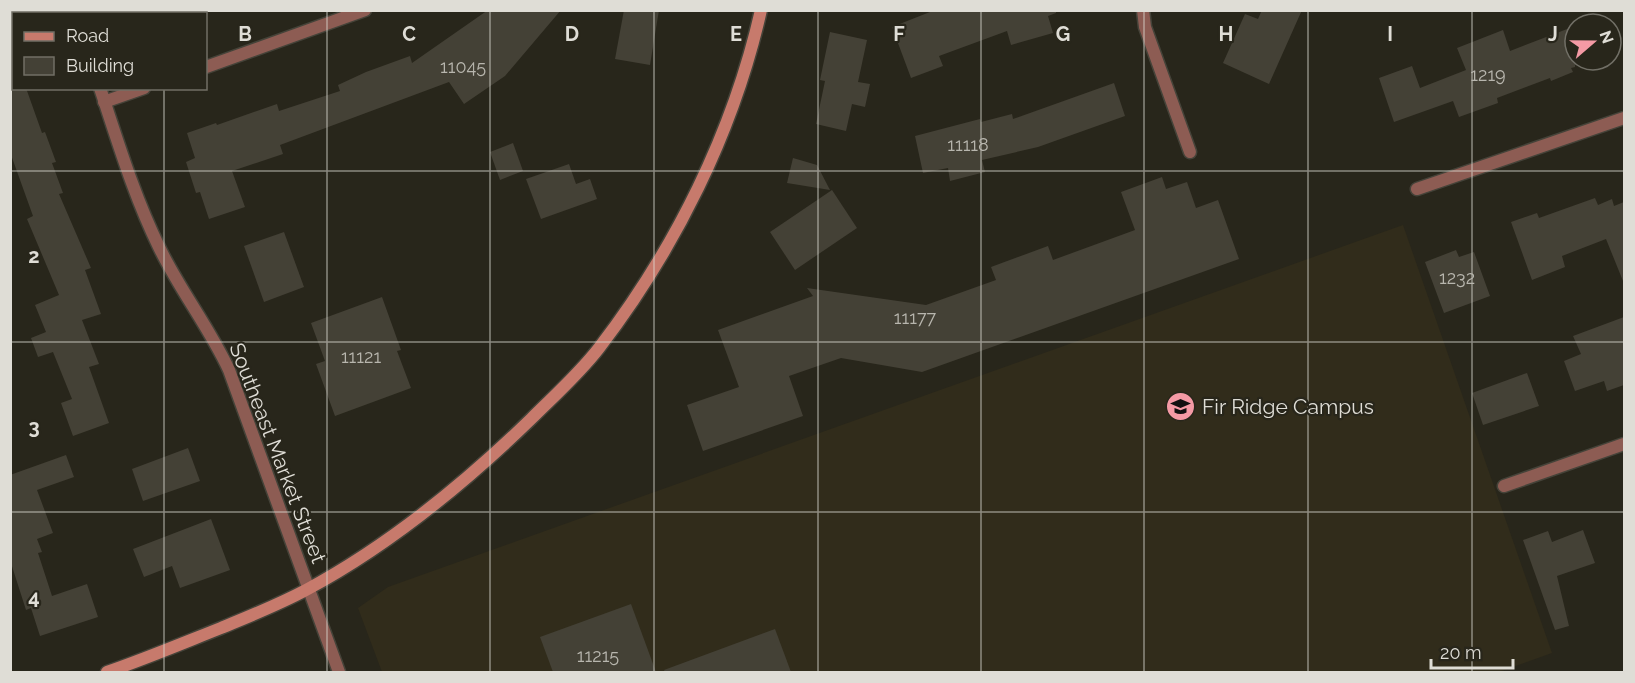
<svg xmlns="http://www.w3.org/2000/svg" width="1635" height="683" font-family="Raleway,sans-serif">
  <rect width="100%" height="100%" fill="#28261b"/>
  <polygon fill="#312c1b" points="1403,225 1552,653 1499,672 382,672 358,608 388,587"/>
  <g fill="#444136">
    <polygon points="488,10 561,10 505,76 464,104 449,82 280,145 283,154 232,171 245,207 209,219 200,192 196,193 186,162 195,158 187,133 216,123 217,125 277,104 279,111 340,91 338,85 366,72 410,56 412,63"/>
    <polygon points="624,10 659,10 650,65 615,59"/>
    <polygon points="935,10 1056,10 1056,13 1048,16 1053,33 1011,45 1007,31 939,56 943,66 911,78 892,27"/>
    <polygon points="1262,10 1302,10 1269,84 1223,63 1245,14 1258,19"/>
    <polygon points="1575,26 1575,67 1571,68 1573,72 1551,81 1550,78 1497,98 1498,103 1459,117 1453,101 1394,122 1379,78 1412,66 1420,88 1466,70 1457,48 1503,30 1510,51"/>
    <polygon points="830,32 867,40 858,82 870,84 865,107 852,104 846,131 816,124 825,81 820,80"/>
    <polygon points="13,53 14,88 26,88 42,133 45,132 56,162 52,163 63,193 59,194 91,268 85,270 101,314 82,320 99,364 89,367 109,423 73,436 61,403 72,399 53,352 38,357 31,338 46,332 35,305 59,295 27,219 33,216 10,152 10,54"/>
    <polygon points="1114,83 1125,116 1038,147 982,160 985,172 950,181 948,168 923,173 915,136 980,119 981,122 1012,114 1013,119"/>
    <polygon points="513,143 523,171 500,180 490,152"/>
    <polygon points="793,158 817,165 830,190 787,183"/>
    <polygon points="569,164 576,184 590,179 597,199 541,219 526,179"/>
    <polygon points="1162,177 1166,189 1187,182 1196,208 1218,200 1239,259 922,372 841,358 789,376 803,416 703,451 687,405 739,387 718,330 813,296 807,288 926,305 996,280 991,267 1048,246 1053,260 1135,230 1121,192"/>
    <polygon points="832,190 857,228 795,270 770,232"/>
    <polygon points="1595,198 1598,205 1612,199 1614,206 1624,202 1624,281 1623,281 1606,239 1562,256 1565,267 1532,280 1511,222 1537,213 1539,218"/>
    <polygon points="284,232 304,287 264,302 244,246"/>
    <polygon points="1456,250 1459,257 1474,252 1490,296 1444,313 1425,262"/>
    <polygon points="382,297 401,350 397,351 411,388 335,416 316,364 325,361 311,323"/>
    <polygon points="1624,317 1624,385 1607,391 1604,381 1575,391 1564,361 1581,354 1573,336"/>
    <polygon points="1527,373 1539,406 1483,425 1472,393"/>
    <polygon points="188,448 200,481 143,501 132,469"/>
    <polygon points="66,455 74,477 37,490 53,533 37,539 42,552 38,553 52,596 87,584 98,617 40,636 31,608 26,610 10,560 10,475"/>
    <polygon points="211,519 230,570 180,588 172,566 144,577 133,549"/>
    <polygon points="1583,530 1595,563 1557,576 1569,626 1555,630 1523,540 1548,531 1552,542"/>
    <polygon points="631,604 656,672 553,672 540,637"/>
    <polygon points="775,629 791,672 665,672 664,670"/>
  </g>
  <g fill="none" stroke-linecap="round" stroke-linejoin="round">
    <defs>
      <g id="minor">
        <polyline points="1143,10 1145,27 1190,152"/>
        <polyline points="206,67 365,10"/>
        <polyline points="104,102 144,88"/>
        <polyline points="1417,189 1624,118"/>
        <polyline points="1504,486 1624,444"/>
      </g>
      <g id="tertiary">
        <polyline points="72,10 74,14"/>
        <path d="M100,88C118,142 134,196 159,247C179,289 209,327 229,370L339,672"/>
      </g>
      <path id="secondary" d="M107,672C145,659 183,643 221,628C250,616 278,605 306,590C390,545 463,485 531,419C554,396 579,374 599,348C675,249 733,133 761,10"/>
    </defs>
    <use href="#minor" stroke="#454339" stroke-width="15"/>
    <use href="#tertiary" stroke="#454339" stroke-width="15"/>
    <use href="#secondary" stroke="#454339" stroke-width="15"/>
    <use href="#minor" stroke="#8d5c53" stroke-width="12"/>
    <use href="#tertiary" stroke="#8d5c53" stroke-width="12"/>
    <use href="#secondary" stroke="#c77a6c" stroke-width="12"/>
  </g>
  <path fill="none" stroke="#dfddd6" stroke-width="1.5" stroke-opacity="0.55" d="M164,10V14M327,10V672M490,10V672M654,10V672M818,10V672M981,10V672M1144,10V672M1308,10V672M1472,10V672M164,88V672M10,171H1624M10,342H1624M10,512H1624"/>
  <defs>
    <symbol id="school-disc" viewBox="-11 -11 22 22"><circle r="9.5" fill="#f49aa5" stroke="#28261b"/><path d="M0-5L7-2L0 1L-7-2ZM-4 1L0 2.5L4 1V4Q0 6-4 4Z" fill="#111"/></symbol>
  </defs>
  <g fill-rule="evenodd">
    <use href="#school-disc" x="1164" y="390" width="33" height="33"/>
  </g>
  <g text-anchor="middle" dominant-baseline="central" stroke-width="4.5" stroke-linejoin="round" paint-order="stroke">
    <g font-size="18" fill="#b8b6ae">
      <text x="463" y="66">11045</text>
      <text x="1488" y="74">1219</text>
      <text x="968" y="144">11118</text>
      <text x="1457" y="277">1232</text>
      <text x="915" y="317">11177</text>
      <text x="361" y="356">11121</text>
      <text x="598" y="655">11215</text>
    </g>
    <g font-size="21" fill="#dfddd6" stroke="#28261b" text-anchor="start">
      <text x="1202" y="406">Fir Ridge Campus</text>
    </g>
    <g font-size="21" fill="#dfddd6" stroke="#28261b">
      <text transform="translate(278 453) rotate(69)">Southeast Market Street</text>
    </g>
  </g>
  <g font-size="20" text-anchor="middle" font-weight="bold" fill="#dfddd6" stroke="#28261b" stroke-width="4.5" stroke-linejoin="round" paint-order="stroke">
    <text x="245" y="41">B</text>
    <text x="409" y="41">C</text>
    <text x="572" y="41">D</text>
    <text x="736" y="41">E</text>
    <text x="899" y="41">F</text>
    <text x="1063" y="41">G</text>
    <text x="1226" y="41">H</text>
    <text x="1390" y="41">I</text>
    <text x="1553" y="41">J</text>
    <text x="34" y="263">2</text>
    <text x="34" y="434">3</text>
    <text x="34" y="604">4</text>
  </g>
  <rect width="1635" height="683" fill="none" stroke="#dfddd6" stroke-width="24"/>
  <rect x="12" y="12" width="195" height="78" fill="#28261b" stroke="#716f66" stroke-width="1.5"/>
  <rect x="24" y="32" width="30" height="9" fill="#c77a6c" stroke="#716f66" stroke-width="1.5"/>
  <text x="66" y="42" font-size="18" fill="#dfddd6">Road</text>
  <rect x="24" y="57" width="30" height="18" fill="#444136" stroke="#716f66" stroke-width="1.5"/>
  <text x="66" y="72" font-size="18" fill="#dfddd6">Building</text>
  <g transform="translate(1593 42) rotate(70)"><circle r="28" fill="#28261b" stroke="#716f66" stroke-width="1.5"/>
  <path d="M0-4.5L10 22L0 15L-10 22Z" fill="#f49aa5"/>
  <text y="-9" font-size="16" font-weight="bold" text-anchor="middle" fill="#dfddd6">N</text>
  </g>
  <path d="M1431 659v9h82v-9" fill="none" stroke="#dfddd6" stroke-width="3"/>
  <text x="1440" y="659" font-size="18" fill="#dfddd6" stroke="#28261b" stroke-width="4.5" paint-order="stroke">20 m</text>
</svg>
